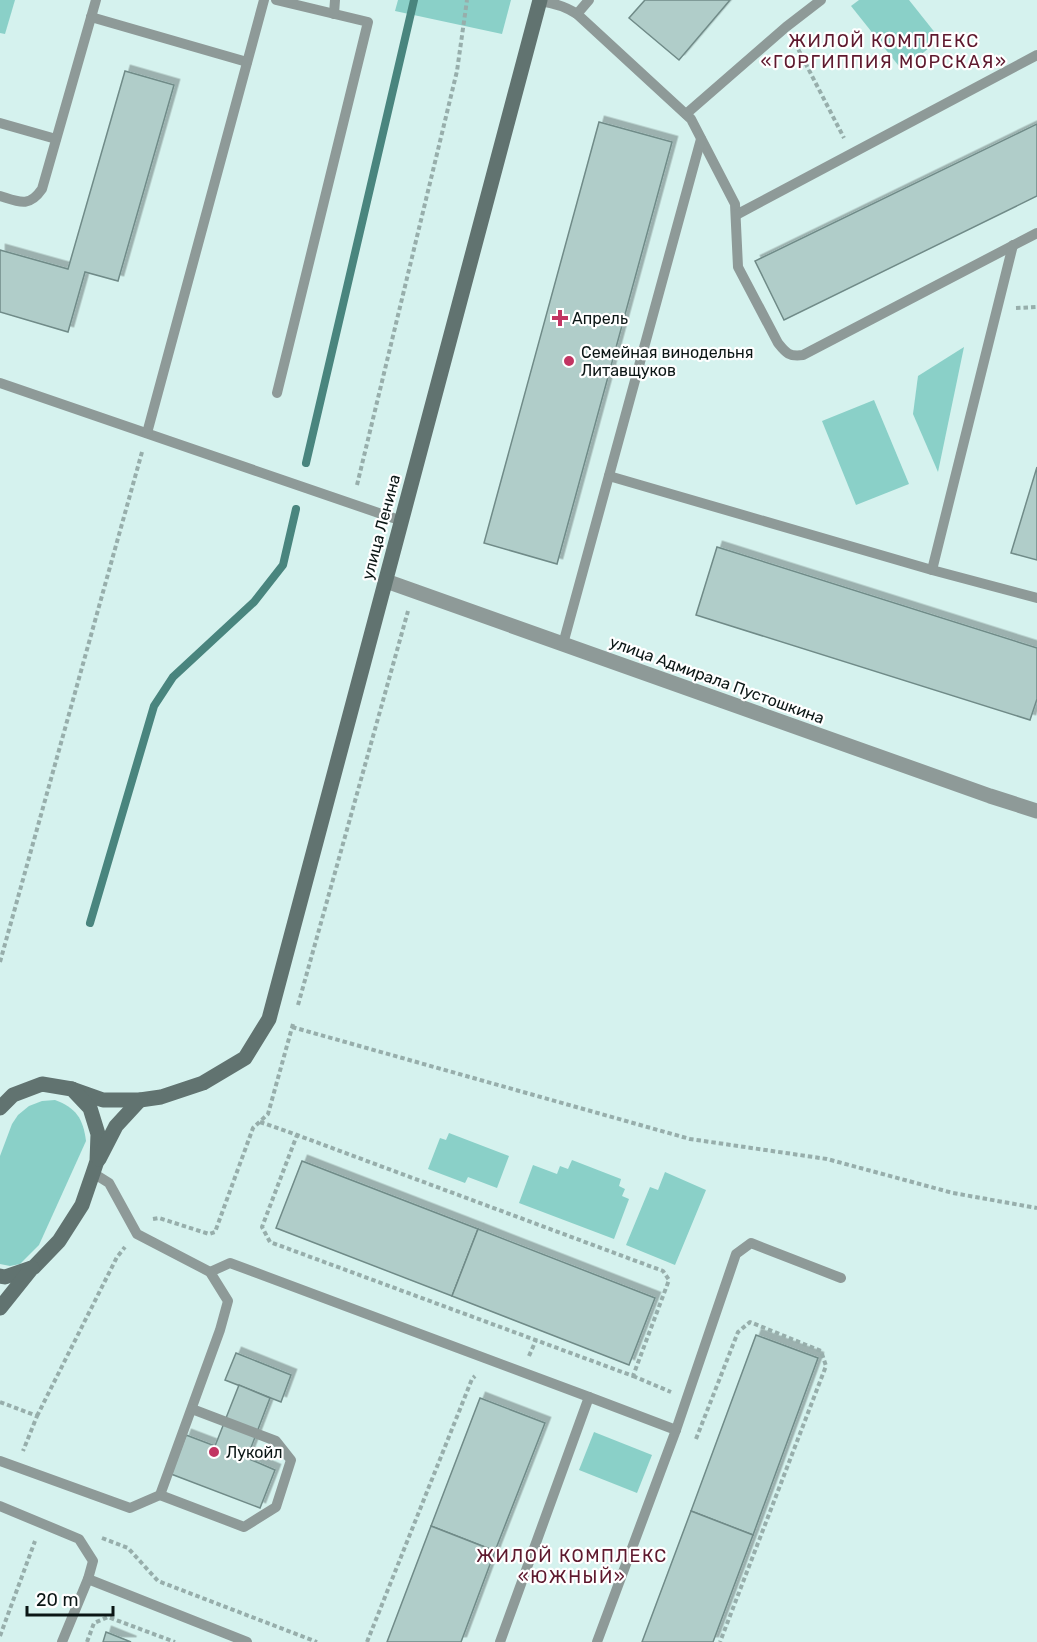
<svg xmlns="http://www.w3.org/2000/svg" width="1037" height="1642" font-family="Rubik,sans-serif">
  <defs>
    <filter id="shadow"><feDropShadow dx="5.5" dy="-5.5" stdDeviation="0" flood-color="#0004"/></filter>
  </defs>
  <rect width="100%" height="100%" fill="#d5f2ee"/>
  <g fill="#8ad0c8">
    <polygon points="0,0 15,0 5,34 0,33"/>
    <polygon points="398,0 511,0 502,34 395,11"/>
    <polygon points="859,0 909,0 940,39 902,70 851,6"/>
    <polygon points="964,347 938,472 913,414 918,376"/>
    <polygon points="874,400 909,484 856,505 822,421"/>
    <path d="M55,1100C76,1108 83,1118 86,1141L39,1245L20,1264L10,1266L0,1264V1156L12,1124L18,1115L29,1106L42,1101Z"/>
    <polygon points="449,1133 509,1156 497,1188 468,1177 465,1183 428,1169 440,1138 446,1140"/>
    <polygon points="572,1160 621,1179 619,1186 625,1189 622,1196 629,1199 614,1239 519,1203 533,1165 557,1174 560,1166 568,1169"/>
    <polygon points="665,1172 706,1190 675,1265 626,1245 650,1187 658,1190"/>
    <polygon points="594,1432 652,1455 637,1493 579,1470"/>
  </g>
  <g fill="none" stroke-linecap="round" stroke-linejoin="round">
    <g stroke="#49857e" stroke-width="8">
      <polyline points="306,463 414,0"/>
      <polyline points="90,923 154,706 173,677 254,602 283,565 296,509"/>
    </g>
  </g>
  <g fill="#b0cdc9" stroke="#708b88" stroke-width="1.5" filter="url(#shadow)">
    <polygon points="645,0 730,0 679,60 629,18"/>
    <polygon points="125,71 174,85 118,281 85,272 68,332 0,312 0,250 68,269"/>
    <polygon points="599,122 672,142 557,564 484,543"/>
    <polygon points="1037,124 1037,196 784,320 755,261"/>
    <polygon points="1037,467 1037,560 1011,553"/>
    <polygon points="717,547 1037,648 1037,699 1030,720 696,615"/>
    <polygon points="302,1161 478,1229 452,1296 276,1228"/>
    <polygon points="478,1229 655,1298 629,1365 452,1296"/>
    <polygon points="756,1335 818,1358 753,1535 691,1511"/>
    <polygon points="236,1353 291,1375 281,1402 225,1380"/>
    <polygon points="239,1385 270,1398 247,1458 275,1470 260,1508 171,1474 186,1435 215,1446"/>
    <polygon points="480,1398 545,1423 495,1551 431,1526"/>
    <polygon points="691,1511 753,1535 713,1642 642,1642"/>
    <polygon points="431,1526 495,1551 461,1642 387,1642"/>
    <polygon points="106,1632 131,1642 103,1642"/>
  </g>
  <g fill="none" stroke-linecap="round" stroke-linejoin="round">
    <g stroke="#97aeab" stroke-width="4" stroke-dasharray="4.5 3" stroke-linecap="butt">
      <polyline points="795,43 844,138"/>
      <polyline points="1016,308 1037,307"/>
      <polyline points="357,485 457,71 467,0"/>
      <polyline points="0,962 142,452"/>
      <polyline points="298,1005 408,611"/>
      <polyline points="292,1027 690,1139 827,1159 953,1193 1037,1208"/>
      <polyline points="260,1122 297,1135 663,1271 669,1280 633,1376 270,1242 262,1227 297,1135"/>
      <polyline points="153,1219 159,1218 209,1234 215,1232 253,1128 268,1114 293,1024"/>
      <polyline points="529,1356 536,1340"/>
      <polyline points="633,1376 671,1392"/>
      <polyline points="0,1402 37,1416 23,1451"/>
      <polyline points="37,1416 117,1257 125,1247"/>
      <polyline points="696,1439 738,1332 750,1322 821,1351 826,1366 720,1642"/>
      <polyline points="102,1538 128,1548 158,1581 317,1642"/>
      <polyline points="0,1636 35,1541"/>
      <polyline points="87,1642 94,1623 108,1617 175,1642"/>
      <polyline points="367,1642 472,1379 475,1376"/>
    </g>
    <g stroke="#8e9a98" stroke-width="10">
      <polyline points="276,0 368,22 277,393"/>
      <path d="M540,1C554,3 565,6 577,14L691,119L735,204L738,267L778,343C786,353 789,357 803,355L1037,233"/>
      <polyline points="334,14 335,0"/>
      <polyline points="577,14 589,0"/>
      <polyline points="91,17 247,62"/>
      <polyline points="686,114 786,27 821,0"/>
      <polyline points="0,123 56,139"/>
      <path d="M0,196C19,202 29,208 42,189L96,0"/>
      <polyline points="736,215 1037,55"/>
      <polyline points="0,383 402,521"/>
      <polyline points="147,433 264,0"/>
      <polyline points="609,476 932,570 1037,598"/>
      <polyline points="932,570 1013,245"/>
      <polyline points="563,644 701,139"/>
      <polyline points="210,1272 230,1263 589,1397"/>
      <polyline points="0,1461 130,1508 160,1495 220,1330 228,1301 210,1272 137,1234 109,1183 93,1173"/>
      <polyline points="160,1495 244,1527 276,1507 291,1460 276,1441 192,1409"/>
      <polyline points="0,1506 79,1539 93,1561 88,1579 247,1642"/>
      <polyline points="62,1642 88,1579"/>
      <polyline points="500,1642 589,1397 676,1430"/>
      <polyline points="597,1642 676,1430 736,1254 751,1243 841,1278"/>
    </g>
    <polyline stroke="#8e9a98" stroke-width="15" points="386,581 990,796 1037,811"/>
    <g stroke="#617370" stroke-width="15">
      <polyline points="72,1089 103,1100 140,1100 161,1097 203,1083 245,1058 269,1019 540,0"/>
      <polyline points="0,1108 13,1095 42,1084 72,1089 90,1108 98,1134 97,1161 93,1173 82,1205 59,1241 34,1267 5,1277 0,1276"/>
      <polyline points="99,1159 116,1126 140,1100"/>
      <polyline points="0,1308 32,1268"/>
    </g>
  </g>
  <g fill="#c23462" stroke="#fff" stroke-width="2">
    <path d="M557 309h6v6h6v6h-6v6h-6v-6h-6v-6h6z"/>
    <circle cx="569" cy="361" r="6"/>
    <circle cx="214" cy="1452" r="6"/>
  </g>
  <g text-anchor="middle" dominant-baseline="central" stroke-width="4.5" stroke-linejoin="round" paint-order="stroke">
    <g font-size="16" fill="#0b1615" stroke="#fff" text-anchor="start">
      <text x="572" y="318">Апрель</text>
      <text x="581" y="352">Семейная винодельня<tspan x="581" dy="18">Литавщуков</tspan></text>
      <text x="226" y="1452">Лукойл</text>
    </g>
    <g font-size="16" fill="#0b1615" stroke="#fff">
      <text transform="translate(381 527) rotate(-75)">улица Ленина</text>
      <text transform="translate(717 680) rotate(20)">улица Адмирала Пустошкина</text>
    </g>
    <g font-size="18" letter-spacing="1.5" fill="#5e192e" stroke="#fff">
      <text x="884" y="41">ЖИЛОЙ КОМПЛЕКС<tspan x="884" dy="21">«ГОРГИППИЯ МОРСКАЯ»</tspan></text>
      <text x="572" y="1556">ЖИЛОЙ КОМПЛЕКС<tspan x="572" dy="21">«ЮЖНЫЙ»</tspan></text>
    </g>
  </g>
  <path d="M27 1606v9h86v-9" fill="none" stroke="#0b1615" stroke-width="3"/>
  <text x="36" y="1606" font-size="18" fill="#0b1615" stroke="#ffffff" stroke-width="4.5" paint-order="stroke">20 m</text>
</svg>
